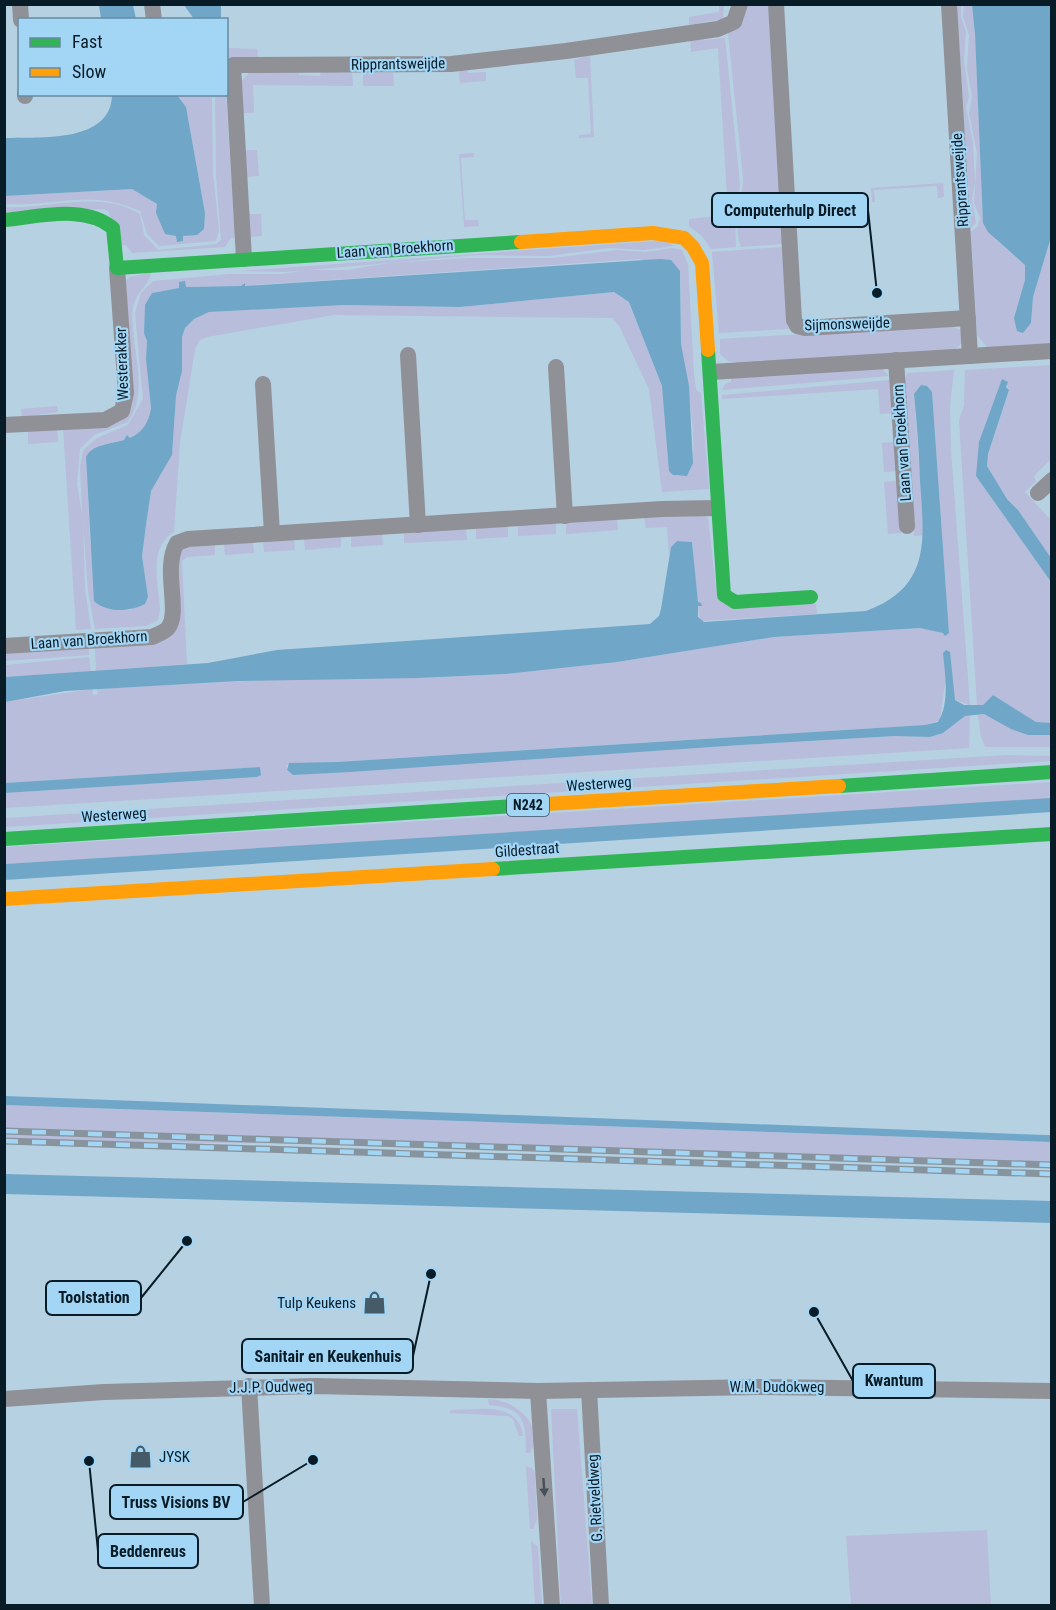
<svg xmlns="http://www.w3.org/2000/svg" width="1056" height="1610" font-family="'Roboto Condensed',sans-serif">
  <rect width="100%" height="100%" fill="#b6d1e2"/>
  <g fill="#b7bdda" fill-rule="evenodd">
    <polygon points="719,5 724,5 723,19 689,25 689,17 719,12"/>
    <path d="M747,5H768L783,244L741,247C732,224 743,201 743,178L728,33L742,21Z"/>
    <polygon points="957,5 961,5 961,17 966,32 964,61 969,97 966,107 973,143 975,183 972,198 976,223 971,228"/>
    <polygon points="964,5 972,5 975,34 983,223 996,240 1025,265 1025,280 1014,318 1023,332 1031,323 1033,297 1051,237 1051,344 987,347 977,335 971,232 978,226 980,218 974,203 977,153 969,113 972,97 967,68 969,35 963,17"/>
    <path d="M703,37L704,40L725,38L740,184C739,194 739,208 728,213L718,48L691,52L690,39Z"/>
    <polygon points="227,48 257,49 258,57 227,57"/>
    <polygon points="590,55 594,137 579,138 579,135 591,134 588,78 576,78 574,60"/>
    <polygon points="467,69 468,73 486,72 486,81 460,83 459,70"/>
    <polygon points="299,72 299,75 320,76 321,72 352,73 353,86 253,85 254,113 241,113 240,82 249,73"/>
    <polygon points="363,73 393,73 394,86 363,86"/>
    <path d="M177,95H212L213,173L219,230L216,241L159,246L147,234L140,211C89,188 56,207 5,204V196L132,189L157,204L164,233L176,236L177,241L205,213L186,107Z"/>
    <path d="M215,95H226L235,238H231L225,247L132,253L126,245H121L108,211L103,209L5,213V207C49,210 99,189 140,214L144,235L158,250L216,244L221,240L216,176Z"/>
    <polygon points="244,150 257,150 259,176 245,177"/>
    <polygon points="474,153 474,157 461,158 465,220 478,220 479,226 464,227 459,154"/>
    <polygon points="943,183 944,197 938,198 937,186 874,190 875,202 872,202 871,188"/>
    <polygon points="248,214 261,214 262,236 249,237"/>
    <polygon points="728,215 735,218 736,247 711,249 702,236 689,226 689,219"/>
    <polygon points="668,240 673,246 644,250 609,248 548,256 478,255 286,272 239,271"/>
    <polygon points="783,247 788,329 719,333 712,252"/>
    <path d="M673,248L682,250L688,264L694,375L696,390L701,393L709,489L662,492L649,389L619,326L612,318L334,315L207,337L200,340L195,349L180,443L174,532C147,548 159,585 160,611L158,620L146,626L95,629L88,592L83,520L85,589L91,629L76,630L63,428L115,424L123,419L125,281L130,277L151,272C150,285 135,293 133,308C129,346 151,388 128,422L94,435L80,449L77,484L82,515L80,467L83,450L97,438L128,425L143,399L135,313L141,293L153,281L230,274H283L307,270H347L390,263L469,258H552L617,250L645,252ZM639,259L680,271C682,296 680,320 681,345C683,375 704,451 687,476H676L662,386L629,302L614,292L460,307L344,305L209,312L194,319L185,328L182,337V371L176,396L172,455L151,491L146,525L142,556L148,597L131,610L105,608L90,542L86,457L124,440L127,435L130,438C143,432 149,422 151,408L146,359L147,341L144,333L145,310L152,293L180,288L179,282L186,287L241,286Z"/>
    <polygon points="948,325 963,331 962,343 954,350 739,363 728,361 720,354 720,339"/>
    <polygon points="1051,365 1051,459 1034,476 1036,481 1025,492 1051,520 1051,558 1018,510 1007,499 987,466 988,454 1009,391 1005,380 976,476 1051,582 1051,723 1036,722 993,695 983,705 977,705 959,421 964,405 965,370"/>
    <polygon points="882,369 889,376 722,390 725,384 731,382 731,377"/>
    <polygon points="954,370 950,406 951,450 970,705 955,700 953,692 945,683 940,720 925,725 286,765 287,770 293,775 741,745 895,736 930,737 943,733 965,716 970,715 969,748 5,808 5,793 257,777 260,767 5,783 5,702 92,689 93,695 98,694 97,689 303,678 418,678 505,674 617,662 774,637 920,628 949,633 932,392 914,394 924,535 914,536 905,380 907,373"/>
    <polygon points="891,380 893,413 880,414 878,389 722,399 722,395"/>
    <polygon points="57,406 58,412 22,417 21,409"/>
    <polygon points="57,429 58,442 28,444 28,430"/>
    <polygon points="895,442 897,471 884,472 882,443"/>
    <polygon points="897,481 901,533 888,534 884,482"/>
    <polygon points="703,515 708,518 717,596 816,604 817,614 700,621 698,606 701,606 698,603 692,542 677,541 671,547 669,556 667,527 646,528 644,517"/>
    <polygon points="617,519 618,530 566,534 566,523"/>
    <polygon points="556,523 556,534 518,536 518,525"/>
    <polygon points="508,526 508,537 476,539 476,528"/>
    <polygon points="466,529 467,540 404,543 404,532"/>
    <polygon points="382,534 383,545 351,547 351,536"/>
    <polygon points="341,536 341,547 305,550 304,539"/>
    <polygon points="294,539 295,550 264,552 263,541"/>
    <polygon points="253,542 254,553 225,555 224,544"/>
    <polygon points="215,545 215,555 187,557 182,561 187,664 96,671 95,648 159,642 178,553 185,547"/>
    <polygon points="89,649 89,655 5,661 5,654"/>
    <polygon points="89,657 91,672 5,677 5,665"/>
    <polygon points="984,714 1028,735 1051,735 1051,747 985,747 981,737 978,715"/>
    <polygon points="1006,755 1051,756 1051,761 5,827 5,818"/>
    <polygon points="1051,782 1051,799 5,864 4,847"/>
    <polygon points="5,1105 1051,1142 1052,1167 353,1144 5,1141"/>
    <path d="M488,1399C515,1399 546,1426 530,1453H526C526,1422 524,1407 489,1405Z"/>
    <polygon points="551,1409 577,1409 592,1605 561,1605"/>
    <path d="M450,1410C477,1410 518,1400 523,1436H519L513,1419L508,1416L450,1413Z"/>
    <polygon points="526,1466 533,1469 535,1474 537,1519 533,1529 530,1529"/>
    <polygon points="987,1530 991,1605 851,1605 846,1536"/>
    <polygon points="531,1541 538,1547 542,1605 535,1605"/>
  </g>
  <g fill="#70a6c7">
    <polygon points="99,5 133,5 136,19 101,19"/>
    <polygon points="184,5 221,5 221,19 194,19"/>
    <polygon points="972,5 1051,5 1051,237 1033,297 1031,323 1023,333 1017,331 1014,318 1025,280 1025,265 988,232 983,223 975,34"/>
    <path d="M112,95H177L186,107L205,213L204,229L197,235L183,236V241L177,242L176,236L165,234L156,213L157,204L132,189L5,196V138C41,137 111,143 112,95Z"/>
    <path d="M660,259L671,260L680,271L681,344L689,386L693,463L687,476L673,475L669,471L662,386L629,302L614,292L460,307L344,305L209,312L194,319L185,328L182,337V371L176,396L172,455L151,491L146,525L142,556L148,597L145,604C130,612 106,613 94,601L86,457C92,444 112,444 124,440L127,435L130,438C143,432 149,422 151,408L146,359L147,341L144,333L145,305L152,293L179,288V282L185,281L186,287L241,286L245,283V286Z"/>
    <polygon points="1002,379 1008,382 1006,387 1009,390 988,454 987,466 1007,499 1018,510 1051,558 1051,582 976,476 979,442"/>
    <path d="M921,385L927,386L932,392L949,633L945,636L943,633L920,628L774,637L617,662L505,674L418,678L239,681L65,691L5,702V677L208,663L277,650L650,624L659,616L661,609L671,547L677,541L692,542L698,602L701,603L702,606H698V617L704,622L866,611C932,587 924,539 920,481C919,452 917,423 914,394Z"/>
    <path d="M946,650L950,652L955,700L964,705H983L993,695L1036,722L1051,723V735H1028L1011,729L984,714L965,716L943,733L930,737L895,736L741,745L350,772L293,775L287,770L289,763L337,762L925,725L938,722C950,703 945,674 943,653Z"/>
    <polygon points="260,767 261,775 257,777 5,793 5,783"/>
    <polygon points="1051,798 1051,812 5,880 5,864"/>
    <polygon points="5,1096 1046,1135 1051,1135 1052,1142 5,1105"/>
    <polygon points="4,1174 1051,1201 1052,1223 5,1194"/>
  </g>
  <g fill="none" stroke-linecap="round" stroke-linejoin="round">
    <g stroke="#909097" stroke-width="16">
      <polyline points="20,4 21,20"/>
      <polyline points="152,4 154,20"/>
      <polyline points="776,4 794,320 797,326 805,328 968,318"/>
      <polyline points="949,4 970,356"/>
      <polyline points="25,94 25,96"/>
      <polyline points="244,259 233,65 451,64 566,51 718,29 734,22 740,4"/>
      <polyline points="408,355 418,525"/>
      <polyline points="896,360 907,526"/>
      <polyline points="556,367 565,516"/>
      <polyline points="711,372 1052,351"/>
      <polyline points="263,384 272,533"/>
      <polyline points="4,425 105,420 122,411 126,393 117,268"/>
      <polyline points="1038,493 1052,480"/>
      <path d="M4,646L152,637C156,635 165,632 168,628C181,612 162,568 177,543L188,539L662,509L717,508"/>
      <polyline points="249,1386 262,1606"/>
      <polyline points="589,1390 601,1606"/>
      <polyline points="538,1391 552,1606"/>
      <polyline points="4,1399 104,1392 314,1386 538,1391 759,1387 1052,1391"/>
    </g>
    <g stroke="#30b455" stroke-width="14">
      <path d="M4,220C38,217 84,204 113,228L117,268L521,242"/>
      <polyline points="708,350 724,595 735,602 811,597"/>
      <polyline points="839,786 1052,772"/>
      <polyline points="4,839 514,806"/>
      <polyline points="493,869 1052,834"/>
    </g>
    <g stroke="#ff9f0a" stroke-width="14">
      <polyline points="521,242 653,233 684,238 693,247 702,263 708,350"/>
      <polyline points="514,806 839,786"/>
      <polyline points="4,899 493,869"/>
    </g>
    <defs>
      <g id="rail">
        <polyline points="4,1131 1052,1165"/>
        <polyline points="4,1141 1052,1174"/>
      </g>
    </defs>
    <use href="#rail" stroke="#87949d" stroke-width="7"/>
    <use href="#rail" stroke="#a3d5f5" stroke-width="4.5" stroke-dasharray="14" stroke-linecap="butt"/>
  </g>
  <defs><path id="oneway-solid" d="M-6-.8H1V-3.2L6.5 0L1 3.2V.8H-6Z" transform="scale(1.5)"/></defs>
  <use fill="#455059" href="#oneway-solid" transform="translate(544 1487) rotate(86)"/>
  <defs>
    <symbol id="shop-bare" viewBox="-9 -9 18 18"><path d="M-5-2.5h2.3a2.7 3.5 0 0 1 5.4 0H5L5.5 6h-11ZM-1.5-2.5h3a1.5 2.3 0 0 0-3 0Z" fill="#455b68" stroke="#a3d5f5" stroke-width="2.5" paint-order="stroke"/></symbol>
  </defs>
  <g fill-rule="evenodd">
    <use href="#shop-bare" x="358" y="1286" width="33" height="33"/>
    <use href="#shop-bare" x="124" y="1440" width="33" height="33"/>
  </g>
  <g text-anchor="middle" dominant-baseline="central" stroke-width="4.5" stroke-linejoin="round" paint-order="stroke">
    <rect fill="#a3d5f5" stroke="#365465" stroke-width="1.5" x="507" y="794" width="42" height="22" rx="4.5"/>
    <g font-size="14" font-weight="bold" fill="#081c27">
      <text x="528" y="805">N242</text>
    </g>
    <g font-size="15" fill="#081c27" stroke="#a3d5f5">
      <text transform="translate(398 64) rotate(-1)">Ripprantsweijde</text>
      <text transform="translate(960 180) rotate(-94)">Ripprantsweijde</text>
      <text transform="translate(395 249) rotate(-4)">Laan van Broekhorn</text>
      <text transform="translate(847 324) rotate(-2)">Sijmonsweijde</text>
      <text transform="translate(122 364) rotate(-92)">Westerakker</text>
      <text transform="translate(902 443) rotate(-94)">Laan van Broekhorn</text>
      <text transform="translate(89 640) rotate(-4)">Laan van Broekhorn</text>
      <text transform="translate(599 784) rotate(-4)">Westerweg</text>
      <text transform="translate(114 815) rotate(-4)">Westerweg</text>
      <text transform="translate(527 850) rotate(-4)">Gildestraat</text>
      <text transform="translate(271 1387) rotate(-1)">J.J.P. Oudweg</text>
      <text x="777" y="1387">W.M. Dudokweg</text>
      <text transform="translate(595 1498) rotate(-93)">G. Rietveldweg</text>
    </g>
    <g font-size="15" fill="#081c27" stroke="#a3d5f5" text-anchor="end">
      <text x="356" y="1303">Tulp Keukens</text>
      <text x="159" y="1457" text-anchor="start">JYSK</text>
    </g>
  </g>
  <path fill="none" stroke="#081c27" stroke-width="2" d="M877 293L868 210M187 1241L141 1298M431 1274L413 1356M814 1312L853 1381M313 1460L243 1502M89 1461L98 1551"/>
  <g fill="#081c27" stroke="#a3d5f5" stroke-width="2">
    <circle cx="877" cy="293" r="6"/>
    <circle cx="187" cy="1241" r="6"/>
    <circle cx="431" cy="1274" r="6"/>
    <circle cx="814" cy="1312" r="6"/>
    <circle cx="313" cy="1460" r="6"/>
    <circle cx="89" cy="1461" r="6"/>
  </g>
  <g fill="#a3d5f5" stroke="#081c27" stroke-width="2">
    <rect x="712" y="193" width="156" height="34" rx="6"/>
    <rect x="46" y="1281" width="95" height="34" rx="6"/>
    <rect x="242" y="1339" width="171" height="34" rx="6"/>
    <rect x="853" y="1364" width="82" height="34" rx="6"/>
    <rect x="110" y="1485" width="133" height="34" rx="6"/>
    <rect x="98" y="1534" width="100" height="34" rx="6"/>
  </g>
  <g font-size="16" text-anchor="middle" font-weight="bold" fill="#081c27">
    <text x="790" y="216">Computerhulp Direct</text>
    <text x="94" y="1303">Toolstation</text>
    <text x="328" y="1362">Sanitair en Keukenhuis</text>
    <text x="894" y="1386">Kwantum</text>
    <text x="176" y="1508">Truss Visions BV</text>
    <text x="148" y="1557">Beddenreus</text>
  </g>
  <rect width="1056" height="1610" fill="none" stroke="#081c27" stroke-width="12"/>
  <rect x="18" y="18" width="210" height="78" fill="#a3d5f5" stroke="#658ba3" stroke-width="1.5"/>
  <rect x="30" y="38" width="30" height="9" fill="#30b455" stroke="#658ba3" stroke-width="1.5"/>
  <text x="72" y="48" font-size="18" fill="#081c27">Fast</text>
  <rect x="30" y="68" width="30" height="9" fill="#ff9f0a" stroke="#658ba3" stroke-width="1.5"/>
  <text x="72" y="78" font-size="18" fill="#081c27">Slow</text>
</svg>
